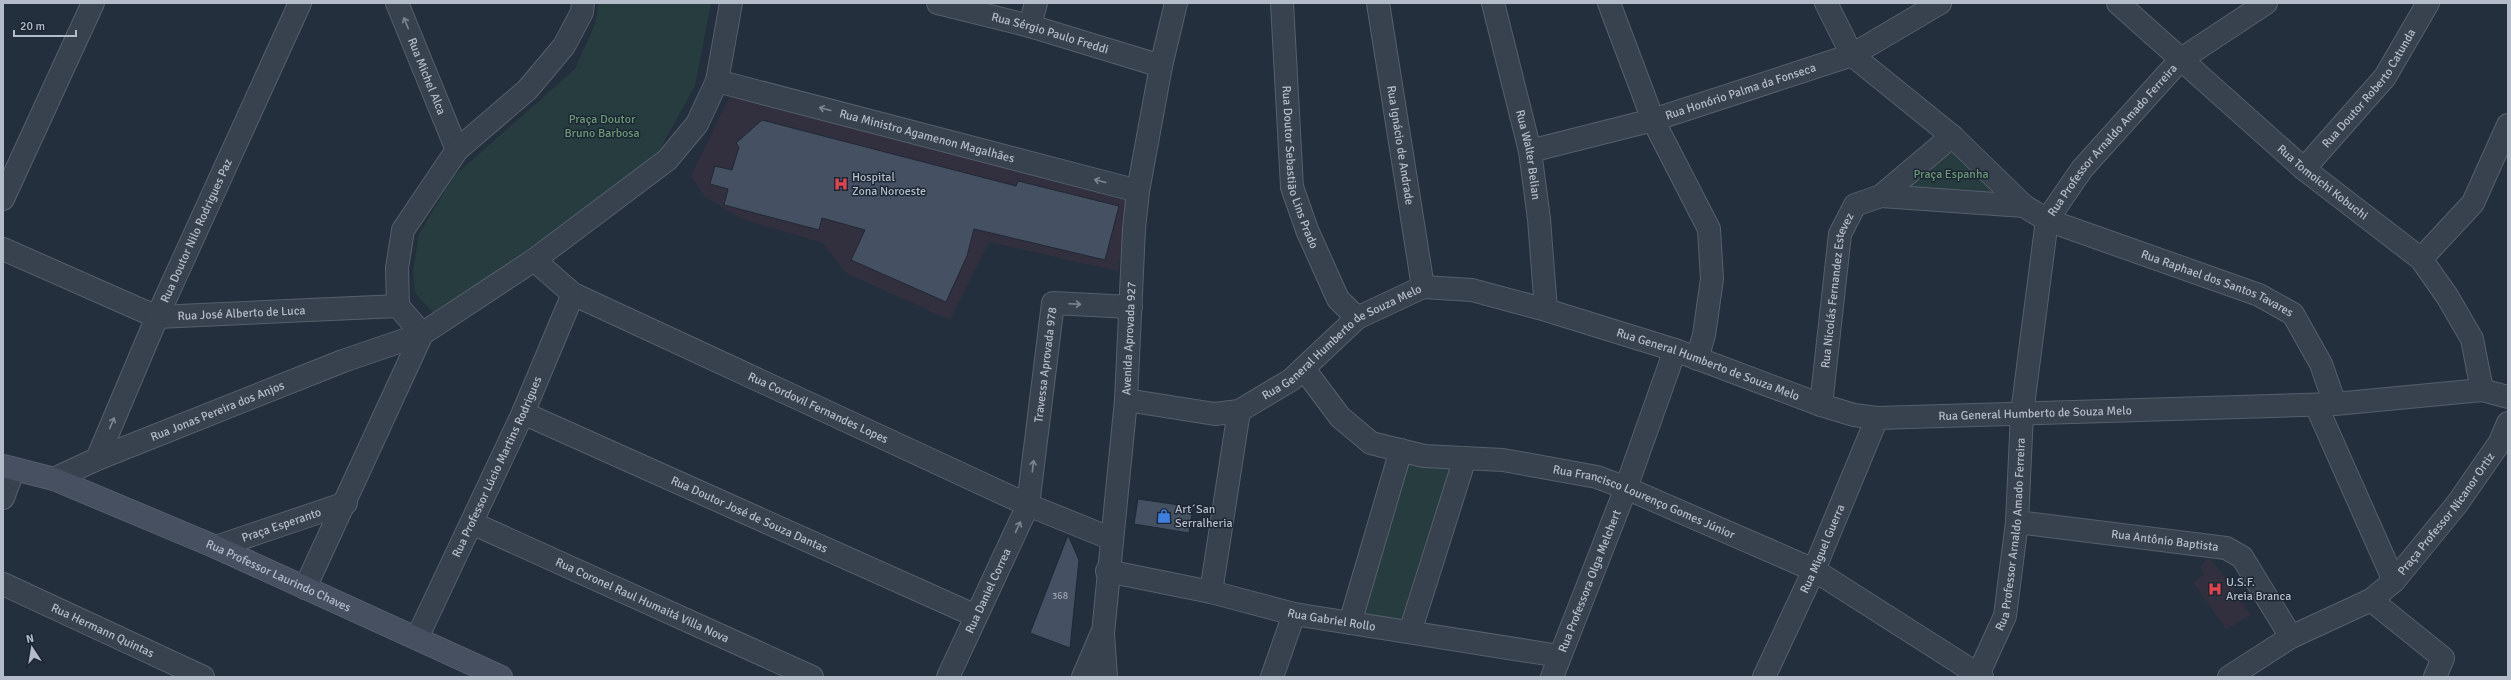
<svg xmlns="http://www.w3.org/2000/svg" width="2511" height="680" font-family="Signika,sans-serif">
  <rect width="100%" height="100%" fill="#242f3e"/>
  <g fill="#32303f">
    <polygon points="730,96 1129,201 1118,271 989,242 950,320 846,273 823,243 742,219 705,197 691,176"/>
    <polygon points="2208,558 2225,577 2251,615 2226,629 2193,582 2204,575 2201,566"/>
  </g>
  <g fill="#263c3f">
    <polygon points="599,3 711,3 695,86 649,169 522,253 436,316 415,293 413,270 419,234 454,176 575,69 595,24"/>
    <polygon points="1950,149 2005,194 1909,193 1904,183"/>
    <polygon points="1404,455 1465,458 1403,631 1353,620"/>
  </g>
  <g fill="#455162" stroke="#1f2835">
    <polygon points="762,120 1016,186 1018,181 1119,206 1105,260 974,229 967,256 946,302 851,260 865,230 822,218 819,230 724,205 728,189 710,184 715,166 732,170 739,147 736,143"/>
    <polygon points="1138,499 1193,507 1189,533 1134,524"/>
    <polygon points="1068,535 1079,560 1070,648 1030,633"/>
  </g>
  <g fill="none" stroke-linecap="round" stroke-linejoin="round">
    <defs>
      <g id="street">
        <path id="s1" d="M397,3L457,150"/>
        <path id="s2" d="M938,3L1030,26L1161,66"/>
        <path id="s3" d="M1282,3L1292,187L1307,230L1338,299L1357,318"/>
        <path id="s4" d="M1378,3L1423,287"/>
        <path id="s5" d="M1493,3L1530,151L1539,219L1546,310"/>
        <polyline points="1609,3 1653,120 1709,229 1712,279 1704,335 1697,359"/>
        <polyline points="1826,3 1852,55 1952,136 2024,206"/>
        <path id="s6" d="M2118,3L2304,169L2421,259L2447,296L2472,339L2482,390"/>
        <polyline points="1030,26 1036,3"/>
        <path id="s7" d="M717,81L1138,191"/>
        <path id="s8" d="M1530,151L1653,120L1852,55L1940,3"/>
        <path id="s9" d="M2304,169L2385,77L2428,3"/>
        <path id="s10" d="M1881,196L2024,206L2047,220L2259,295L2293,314L2321,364L2335,404"/>
        <polyline points="3,199 93,3"/>
        <path id="s11" d="M3,249L157,317L398,306"/>
        <polyline points="2421,259 2473,203 2508,125"/>
        <path id="s12" d="M534,260L573,294L1028,505L1112,539"/>
        <polyline points="422,334 398,306 397,268 403,230 457,150 527,90 564,46 582,12 583,3"/>
        <path id="s13" d="M1304,369L1340,417L1371,443L1424,456L1503,460L1597,477L1626,488L1814,570L1982,677"/>
        <path id="s14" d="M1126,400L1215,414L1239,411L1291,380L1357,318L1423,287L1472,290L1546,310L1675,350L1821,405L1854,415L1877,418L2335,404L2482,390L2508,397"/>
        <path id="s15" d="M1821,405L1840,234L1855,205L1881,196L1952,136"/>
        <polyline points="2316,405 2394,581"/>
        <path id="s16" d="M523,413L976,616"/>
        <path id="s17" d="M97,459L157,317L300,3"/>
        <path id="s18" d="M54,479L97,459L343,361L422,334"/>
        <polyline points="3,498 13,471"/>
        <path id="s19" d="M2017,522L2226,548L2242,557L2291,637"/>
        <path id="s20" d="M472,523L812,677"/>
        <path id="s21" d="M216,547L346,503"/>
        <path id="s22" d="M1107,571L1211,592L1294,614L1559,656"/>
        <path id="s23" d="M3,584L203,677"/>
        <polyline points="305,588 422,334 534,260 667,160 697,124 717,81 731,3"/>
        <polyline points="1211,592 1239,411"/>
        <polyline points="2371,600 2443,658 2435,677"/>
        <polyline points="1350,623 1401,450"/>
        <polyline points="1410,632 1465,458"/>
        <path id="s24" d="M417,638L523,413L573,294"/>
        <path id="s25" d="M948,677L1028,505L1053,303L1131,307"/>
        <polyline points="1083,677 1101,635"/>
        <path id="s26" d="M1106,677L1103,633L1126,400L1134,229L1138,191L1161,66L1176,3"/>
        <polyline points="1272,677 1294,614"/>
        <path id="s27" d="M1552,677L1626,488L1675,350"/>
        <path id="s28" d="M1764,677L1814,570L1877,418"/>
        <path id="s29" d="M1977,677L2005,616L2017,522L2022,413L2047,220L2082,169L2180,60L2266,3"/>
        <path id="s30" d="M2229,677L2291,637L2371,600L2394,581L2457,504L2500,442L2508,423"/>
      </g>
      <g id="secondary">
        <path id="s31" d="M3,466L54,479L216,547L501,677"/>
      </g>
    </defs>
    <use href="#street" stroke="#565f6c" stroke-width="24"/>
    <use href="#secondary" stroke="#565f6c" stroke-width="24"/>
    <use href="#street" stroke="#38414e" stroke-width="22"/>
    <use href="#secondary" stroke="#465061" stroke-width="22"/>
  </g>
  <defs><path id="oneway-shaft" d="M-6 0H5M1.5-3L5.5 0L1.5 3" fill="none" stroke-width="1.6" stroke-linecap="round" stroke-linejoin="round"/></defs>
  <g stroke="#7c8592">
    <use href="#oneway-shaft" transform="translate(406 23) rotate(-112)"/>
    <use href="#oneway-shaft" transform="translate(825 109) rotate(-165)"/>
    <use href="#oneway-shaft" transform="translate(1100 181) rotate(-165)"/>
    <use href="#oneway-shaft" transform="translate(1075 304) rotate(3)"/>
    <use href="#oneway-shaft" transform="translate(112 423) rotate(-67)"/>
    <use href="#oneway-shaft" transform="translate(1033 466) rotate(-83)"/>
    <use href="#oneway-shaft" transform="translate(1018 527) rotate(-65)"/>
  </g>
  <defs>
    <symbol id="hospital-bare" viewBox="-9 -9 18 18"><path d="M-5-5h3v3.5h4V-5h3V5h-3V1.5h-4V5h-3Z" fill="#e0444e" stroke="#1d2633" stroke-width="2.5" paint-order="stroke"/></symbol>
    <symbol id="shop-bare" viewBox="-9 -9 18 18"><path d="M-5-2.5h2.3a2.7 3.5 0 0 1 5.4 0H5L5.5 6h-11ZM-1.5-2.5h3a1.5 2.3 0 0 0-3 0Z" fill="#3f7fe0" stroke="#1d2633" stroke-width="2.5" paint-order="stroke"/></symbol>
  </defs>
  <g fill-rule="evenodd">
    <use href="#hospital-bare" x="831" y="174" width="20" height="20"/>
    <use href="#shop-bare" x="1154" y="506" width="20" height="20"/>
    <use href="#hospital-bare" x="2205" y="579" width="20" height="20"/>
  </g>
  <g text-anchor="middle" dominant-baseline="central" stroke-width="3" stroke-linejoin="round" paint-order="stroke">
    <g font-size="10" fill="#98a1af">
      <text x="1060" y="596">368</text>
    </g>
    <g font-size="12" fill="#b4bcc9" stroke="#1d2633">
      <text stroke="none"><textPath href="#s2" startOffset="116">Rua Sérgio Paulo Freddi</textPath></text>
      <text stroke="none"><textPath href="#s1" startOffset="79">Rua Michel Alca</textPath></text>
      <text stroke="none"><textPath href="#s9" startOffset="104">Rua Doutor Roberto Catunda</textPath></text>
      <text stroke="none"><textPath href="#s8" startOffset="219">Rua Honório Palma da Fonseca</textPath></text>
      <text stroke="none"><textPath href="#s7" startOffset="217">Rua Ministro Agamenon Magalhães</textPath></text>
      <text stroke="none"><textPath href="#s29" startOffset="569">Rua Professor Arnaldo Amado Ferreira</textPath></text>
      <text stroke="none"><textPath href="#s4" startOffset="144">Rua Ignácio de Andrade</textPath></text>
      <text stroke="none"><textPath href="#s5" startOffset="156">Rua Walter Belian</textPath></text>
      <text stroke="none"><textPath href="#s3" startOffset="166">Rua Doutor Sebastião Lins Prado</textPath></text>
      <text stroke="none"><textPath href="#s6" startOffset="272">Rua Tomoichi Kobuchi</textPath></text>
      <text stroke="none"><textPath href="#s17" startOffset="249">Rua Doutor Nilo Rodrigues Paz</textPath></text>
      <text stroke="none"><textPath href="#s10" startOffset="352">Rua Raphael dos Santos Tavares</textPath></text>
      <text stroke="none"><textPath href="#s15" startOffset="116">Rua Nicolás Fernandez Estevez</textPath></text>
      <text stroke="none"><textPath href="#s11" startOffset="253">Rua José Alberto de Luca</textPath></text>
      <text stroke="none"><textPath href="#s26" startOffset="340">Avenida Aprovada 927</textPath></text>
      <text stroke="none"><textPath href="#s14" startOffset="239">Rua General Humberto de Souza Melo</textPath></text>
      <text stroke="none"><textPath href="#s14" startOffset="635">Rua General Humberto de Souza Melo</textPath></text>
      <text stroke="none"><textPath href="#s25" startOffset="331">Travessa Aprovada 978</textPath></text>
      <text stroke="none"><textPath href="#s12" startOffset="322">Rua Cordovil Fernandes Lopes</textPath></text>
      <text stroke="none"><textPath href="#s18" startOffset="177">Rua Jonas Pereira dos Anjos</textPath></text>
      <text stroke="none"><textPath href="#s14" startOffset="971">Rua General Humberto de Souza Melo</textPath></text>
      <text stroke="none"><textPath href="#s24" startOffset="189">Rua Professor Lúcio Martins Rodrigues</textPath></text>
      <text stroke="none"><textPath href="#s13" startOffset="382">Rua Francisco Lourenço Gomes Júnior</textPath></text>
      <text stroke="none"><textPath href="#s30" startOffset="277">Praça Professor Nicanor Ortiz</textPath></text>
      <text stroke="none"><textPath href="#s16" startOffset="248">Rua Doutor José de Souza Dantas</textPath></text>
      <text stroke="none"><textPath href="#s21" startOffset="69">Praça Esperanto</textPath></text>
      <text stroke="none"><textPath href="#s29" startOffset="149">Rua Professor Arnaldo Amado Ferreira</textPath></text>
      <text stroke="none"><textPath href="#s19" startOffset="149">Rua Antônio Baptista</textPath></text>
      <text stroke="none"><textPath href="#s28" startOffset="141">Rua Miguel Guerra</textPath></text>
      <text stroke="none"><textPath href="#s31" startOffset="297">Rua Professor Laurindo Chaves</textPath></text>
      <text stroke="none"><textPath href="#s27" startOffset="103">Rua Professora Olga Melchert</textPath></text>
      <text stroke="none"><textPath href="#s25" startOffset="95">Rua Daniel Correa</textPath></text>
      <text stroke="none"><textPath href="#s20" startOffset="187">Rua Coronel Raul Humaitá Villa Nova</textPath></text>
      <text stroke="none"><textPath href="#s22" startOffset="230">Rua Gabriel Rollo</textPath></text>
      <text stroke="none"><textPath href="#s23" startOffset="110">Rua Hermann Quintas</textPath></text>
    </g>
    <g font-size="12" fill="#6b9a76" stroke="#1d2633">
      <text x="602" y="119">Praça Doutor<tspan x="602" dy="14">Bruno Barbosa</tspan></text>
      <text x="1951" y="174">Praça Espanha</text>
    </g>
    <g font-size="12" fill="#b4bcc9" stroke="#1d2633" text-anchor="start">
      <text x="852" y="177">Hospital<tspan x="852" dy="14">Zona Noroeste</tspan></text>
      <text x="1175" y="509">Art´San<tspan x="1175" dy="14">Serralheria</tspan></text>
      <text x="2226" y="582">U.S.F.<tspan x="2226" dy="14">Areia Branca</tspan></text>
    </g>
  </g>
  <rect width="2511" height="680" fill="none" stroke="#b4bcc9" stroke-width="8"/>
  <g transform="translate(32 648) rotate(348)" stroke="#1d2633" stroke-width="3" paint-order="stroke">
  <path d="M0-3L7 15L0 10L-7 15Z" fill="#b4bcc9"/>
  <text y="-6" font-size="11" font-weight="bold" text-anchor="middle" fill="#b4bcc9">N</text>
  </g>
  <path d="M14 30v6h62v-6" fill="none" stroke="#b4bcc9" stroke-width="2"/>
  <text x="20" y="30" font-size="12" fill="#b4bcc9" stroke="#1d2633" stroke-width="3" paint-order="stroke">20 m</text>
</svg>
